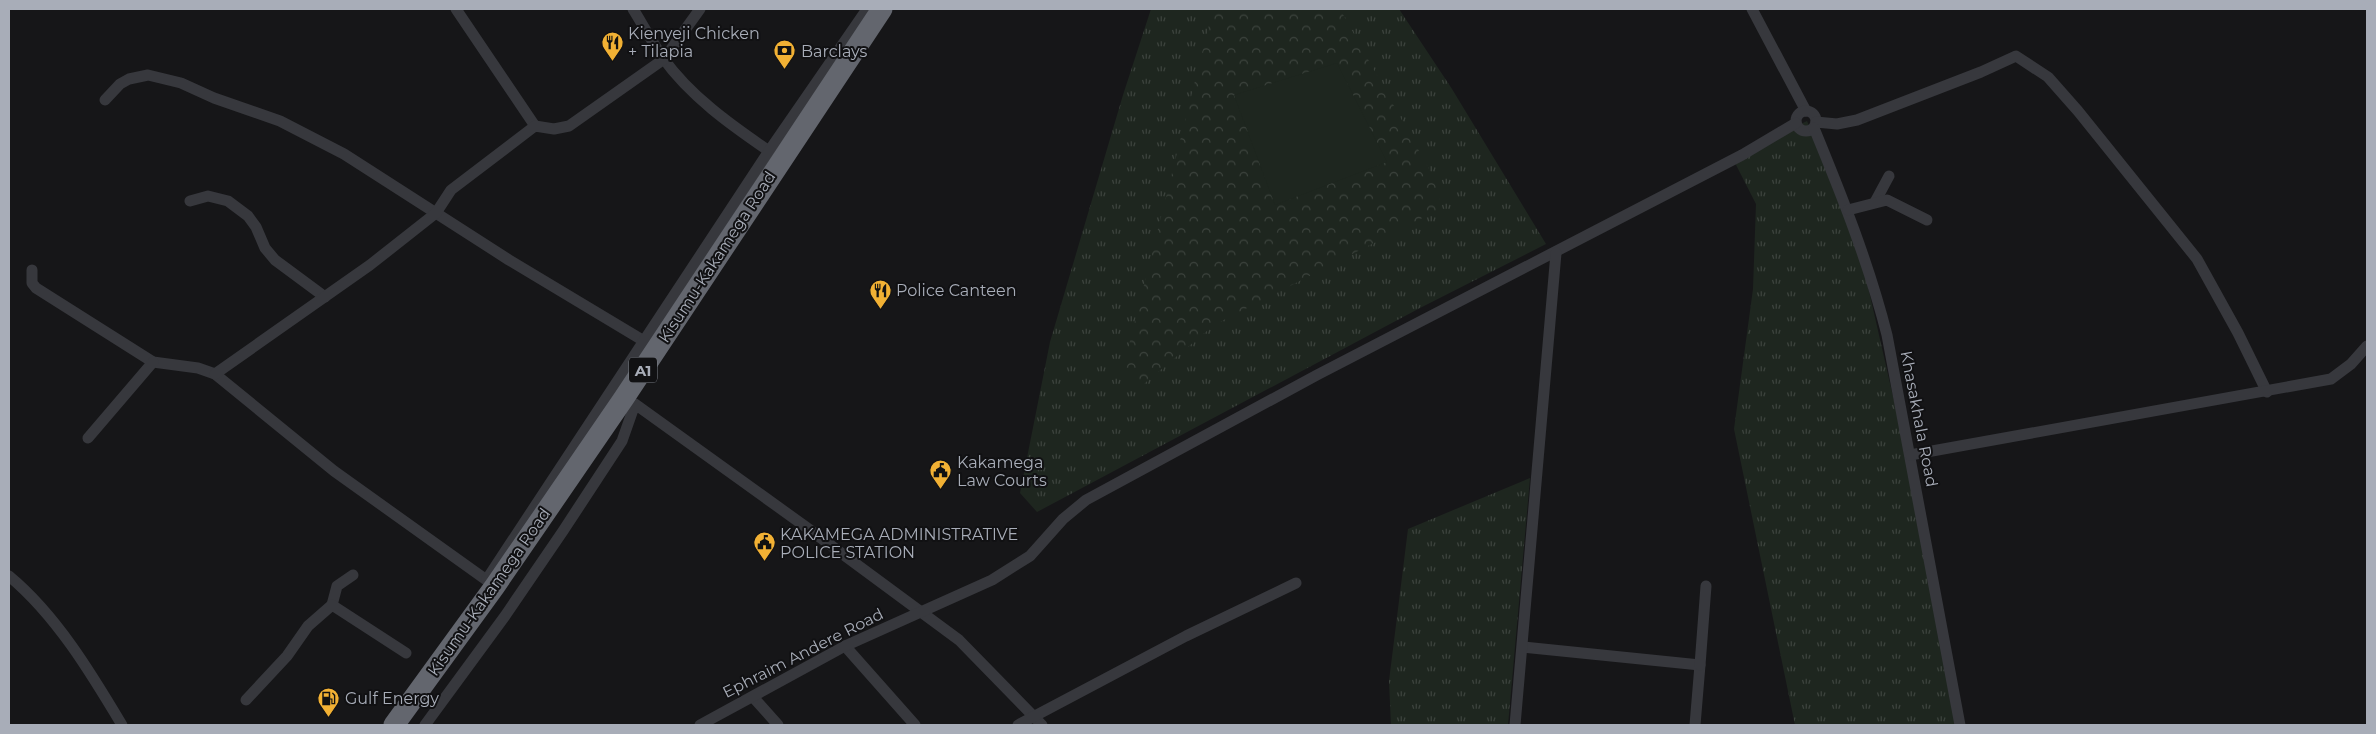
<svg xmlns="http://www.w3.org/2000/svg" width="2376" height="734" font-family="Montserrat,sans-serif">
  <defs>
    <pattern id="grass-tufts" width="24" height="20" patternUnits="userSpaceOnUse" patternTransform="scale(1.25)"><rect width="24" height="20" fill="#1e261f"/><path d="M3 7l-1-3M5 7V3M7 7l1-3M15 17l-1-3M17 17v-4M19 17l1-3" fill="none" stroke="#3c433d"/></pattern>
    <pattern id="forest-crowns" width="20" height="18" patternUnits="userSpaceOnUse" patternTransform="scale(1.25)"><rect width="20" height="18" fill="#1e261f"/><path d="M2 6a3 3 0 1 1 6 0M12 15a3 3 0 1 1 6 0" fill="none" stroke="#3c433d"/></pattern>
  </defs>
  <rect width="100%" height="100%" fill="#161618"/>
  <g fill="url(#grass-tufts)">
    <polygon points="1151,9 1399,9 1452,89 1546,244 1420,308 1037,512 1020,493 1050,342 1123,95"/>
    <polygon points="1807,121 1848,221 1866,278 1907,458 1960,725 1795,725 1734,429 1753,289 1756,204 1732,157"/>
    <polygon points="1530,478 1508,725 1391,725 1389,681 1408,529"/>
  </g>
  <polygon fill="url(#forest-crowns)" points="1213,9 1340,9 1438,185 1440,209 1214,325 1139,388 1122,373"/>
  <polygon fill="#1e261f" points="1337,63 1387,162 1275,205 1234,95"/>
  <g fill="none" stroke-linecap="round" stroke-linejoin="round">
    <g stroke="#37383d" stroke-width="11">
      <polyline points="456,9 535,126"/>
      <path d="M633,9C643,25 652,42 663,58C690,96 731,125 769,151"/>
      <polyline points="1752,9 1806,111"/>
      <polyline points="105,100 120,84 129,79 148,75 181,83 214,98 280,121 344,154 509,260 644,341"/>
      <circle cx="1806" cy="121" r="10"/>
      <polyline points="1816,122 1837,124 1857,120 1981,72 2016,56 2048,77 2078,111 2197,259 2238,333 2267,392"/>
      <path d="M1814,128C1842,196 1869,264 1887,335L1960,725"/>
      <polyline points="190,201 208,196 228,201 248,216 256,227 265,248 275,260 325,297"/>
      <polyline points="1875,202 1889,176"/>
      <polyline points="1848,210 1887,200 1927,220"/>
      <polyline points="32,270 32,283 36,288 153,362 198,368 215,374 334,471 492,584"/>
      <polyline points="215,374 370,265 436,213 451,190 535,126 554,129 569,126 664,59 700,9"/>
      <polyline points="88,438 153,362"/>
      <polyline points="1910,455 2331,379 2351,364 2367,346"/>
      <path d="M9,576C56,615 91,673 122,725"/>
      <polyline points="487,579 769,151 867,9"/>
      <polyline points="332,605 337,586 353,575"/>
      <polyline points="845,646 915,725"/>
      <polyline points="1523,647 1700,665 1695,725"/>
      <polyline points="1700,665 1706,586"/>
      <polyline points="753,697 778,725"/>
      <polyline points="246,700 287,656 308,626 332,605 406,653"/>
      <polyline points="425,725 505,616 563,531 622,441 635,404 806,527 959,640 1042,725"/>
      <polyline points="700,725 845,646 992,580 1030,556 1063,519 1086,500 1317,375 1742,155 1796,123"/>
      <polyline points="1018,725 1186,636 1296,583"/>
      <polyline points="1515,725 1556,253"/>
    </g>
    <polyline stroke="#63666e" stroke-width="21" points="394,725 495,586 624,398 882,9"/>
  </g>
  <defs>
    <symbol id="restaurant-pin" viewBox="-11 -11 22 30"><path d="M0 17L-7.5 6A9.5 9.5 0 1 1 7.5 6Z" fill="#f2b134" stroke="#111113"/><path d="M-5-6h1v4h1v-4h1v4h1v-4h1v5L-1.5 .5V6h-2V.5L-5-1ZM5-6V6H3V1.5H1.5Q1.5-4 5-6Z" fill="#111"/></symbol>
    <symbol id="bank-pin" viewBox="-11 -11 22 30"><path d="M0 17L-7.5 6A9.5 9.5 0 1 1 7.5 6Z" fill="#f2b134" stroke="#111113"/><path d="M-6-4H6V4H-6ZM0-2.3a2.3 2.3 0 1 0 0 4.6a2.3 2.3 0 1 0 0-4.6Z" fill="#111"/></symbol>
    <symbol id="civic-pin" viewBox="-11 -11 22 30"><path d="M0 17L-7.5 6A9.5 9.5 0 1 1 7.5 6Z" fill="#f2b134" stroke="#111113"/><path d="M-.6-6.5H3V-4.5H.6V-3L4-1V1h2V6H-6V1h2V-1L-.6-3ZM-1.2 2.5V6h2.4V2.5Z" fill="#111"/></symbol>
    <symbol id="fuel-pin" viewBox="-11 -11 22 30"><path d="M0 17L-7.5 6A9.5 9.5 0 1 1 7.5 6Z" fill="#f2b134" stroke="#111113"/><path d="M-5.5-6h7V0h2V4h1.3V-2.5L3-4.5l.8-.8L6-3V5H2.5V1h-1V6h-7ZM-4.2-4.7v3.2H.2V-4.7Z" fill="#111"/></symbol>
  </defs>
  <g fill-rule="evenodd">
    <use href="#restaurant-pin" x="600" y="30" width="25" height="34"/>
    <use href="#bank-pin" x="772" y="38" width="25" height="34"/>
    <use href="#restaurant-pin" x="868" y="278" width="25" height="34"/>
    <use href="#civic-pin" x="928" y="458" width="25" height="34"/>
    <use href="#civic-pin" x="752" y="530" width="25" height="34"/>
    <use href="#fuel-pin" x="316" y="686" width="25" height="34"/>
  </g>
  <g text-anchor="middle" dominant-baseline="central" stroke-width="4" stroke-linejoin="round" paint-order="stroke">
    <rect fill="#111113" stroke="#7b7e86" stroke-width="1" x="629" y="357.5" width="28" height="25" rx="4"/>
    <g font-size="15" font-weight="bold" fill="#a8adb8">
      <text x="643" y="370">A1</text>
    </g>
    <g font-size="16" fill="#a8adb8" stroke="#111113" text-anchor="start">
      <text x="628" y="33">Kienyeji Chicken<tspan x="628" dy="18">+ Tilapia</tspan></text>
      <text x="801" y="51">Barclays</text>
      <text x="896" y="290">Police Canteen</text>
      <text x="957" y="462">Kakamega<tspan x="957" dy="18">Law Courts</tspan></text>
      <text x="780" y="534">KAKAMEGA ADMINISTRATIVE<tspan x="780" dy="18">POLICE STATION</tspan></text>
      <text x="345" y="698">Gulf Energy</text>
    </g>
    <g font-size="16" fill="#a8adb8" stroke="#111113">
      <text transform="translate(717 257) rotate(-57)">Kisumu-Kakamega Road</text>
      <text transform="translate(1919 419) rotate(79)">Khasakhala Road</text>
      <text transform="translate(489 592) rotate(-55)">Kisumu-Kakamega Road</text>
      <text transform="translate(803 653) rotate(-27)">Ephraim Andere Road</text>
    </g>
  </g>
  <rect width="2376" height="734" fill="none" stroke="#a8adb8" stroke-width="20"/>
</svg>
